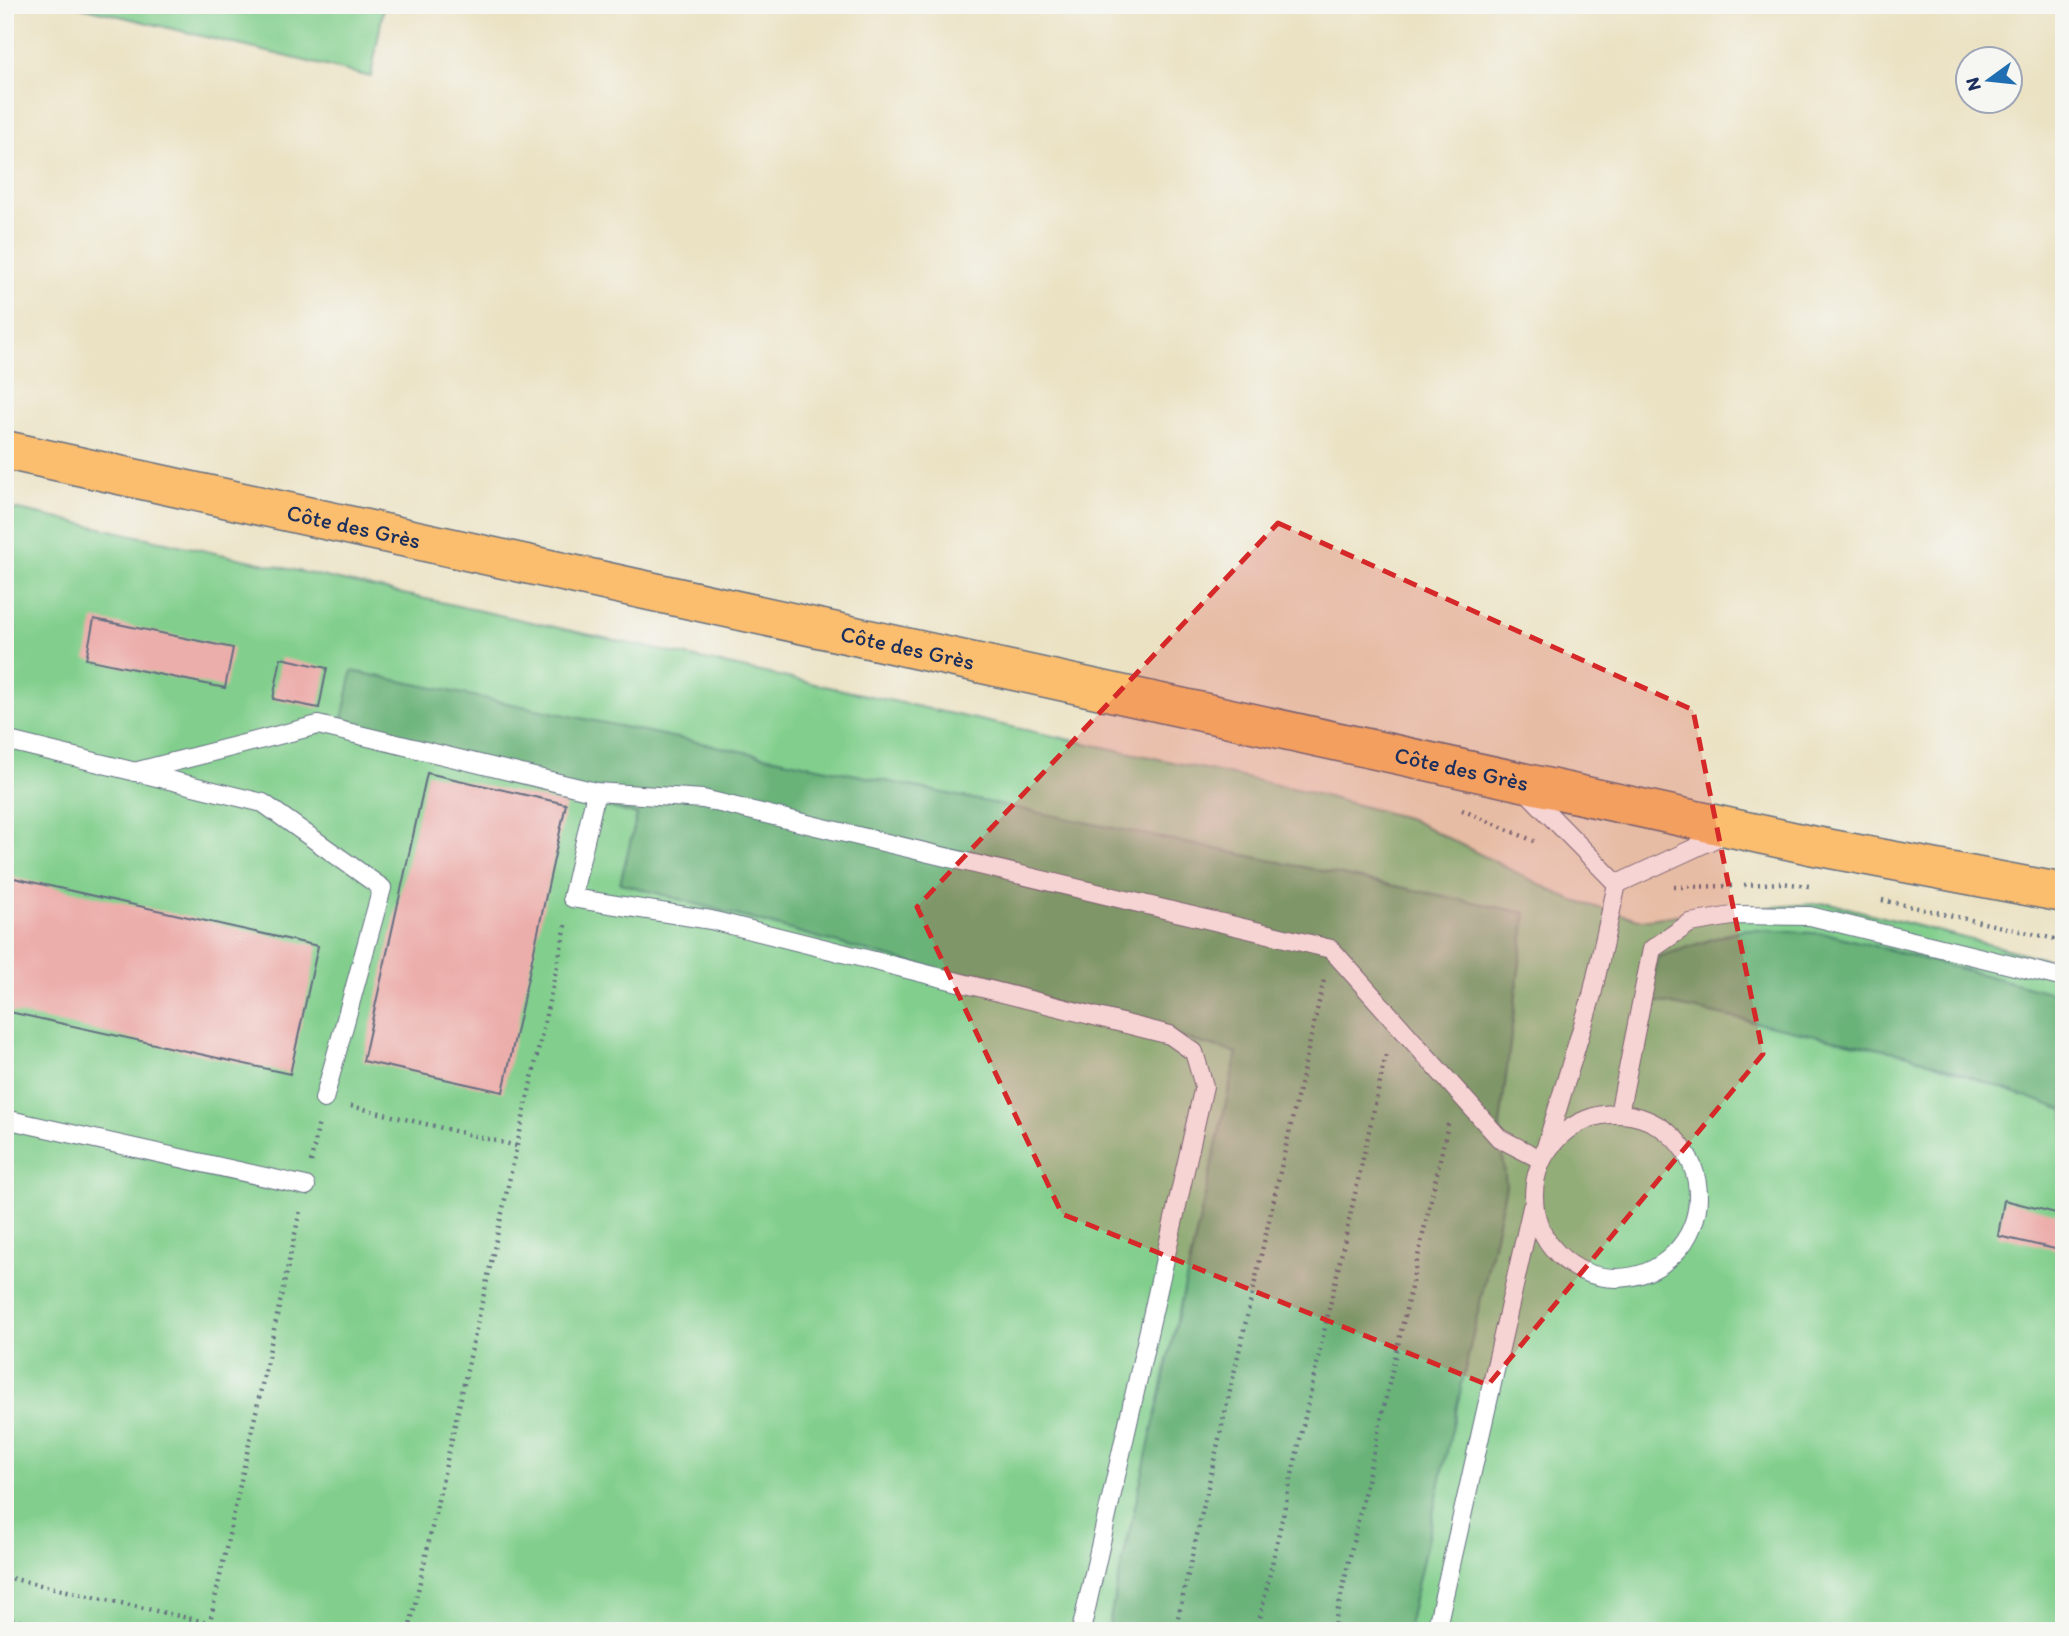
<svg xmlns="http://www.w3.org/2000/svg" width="2069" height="1636" font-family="Itim,sans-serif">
  <rect width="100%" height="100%" fill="#f6f6f2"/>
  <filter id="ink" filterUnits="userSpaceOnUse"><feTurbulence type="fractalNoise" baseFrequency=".0143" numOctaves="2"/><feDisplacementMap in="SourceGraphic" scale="14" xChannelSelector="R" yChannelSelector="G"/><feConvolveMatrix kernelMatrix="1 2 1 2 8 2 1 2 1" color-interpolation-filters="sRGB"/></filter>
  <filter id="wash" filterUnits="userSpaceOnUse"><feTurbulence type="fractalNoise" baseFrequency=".00686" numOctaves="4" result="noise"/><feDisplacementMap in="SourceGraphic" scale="28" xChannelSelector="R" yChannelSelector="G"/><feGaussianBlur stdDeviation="1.57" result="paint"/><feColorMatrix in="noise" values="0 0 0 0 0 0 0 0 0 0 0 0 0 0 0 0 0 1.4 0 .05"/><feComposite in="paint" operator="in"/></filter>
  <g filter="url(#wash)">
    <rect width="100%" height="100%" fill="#ebe2c3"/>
    <g fill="#82cf8d" stroke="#4e7f76" stroke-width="2">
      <polygon points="74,5 384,5 371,77"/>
      <polygon points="5,507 1305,791 1410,819 1571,900 1642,920 1691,913 1829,903 2064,964 2064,1631 5,1631"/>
    </g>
    <g fill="#69b278" stroke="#42706b" stroke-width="2">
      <polygon points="352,671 1526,913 1500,1126 1506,1186 1407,1631 1107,1631 1237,1053 620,883 637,815 340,730"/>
      <polygon points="1743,929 1829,934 2064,996 2064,1110 1909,1055 1649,1000 1658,957"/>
    </g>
    <g id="blocks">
      <g fill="#ecaeab">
        <polygon points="94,619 233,648 225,688 86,659"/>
        <polygon points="281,658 327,668 319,708 273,699"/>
        <polygon points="427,773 566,804 503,1092 363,1061"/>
        <polygon points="5,876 318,946 290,1074 5,1011"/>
        <polygon points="2004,1200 2064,1215 2064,1251 1998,1236"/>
      </g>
    </g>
  </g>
  <g filter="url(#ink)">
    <use href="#blocks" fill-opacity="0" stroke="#646e81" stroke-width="2"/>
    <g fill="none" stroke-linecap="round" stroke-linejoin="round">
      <defs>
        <g id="service">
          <polyline points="5,740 263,803 382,888 324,1099"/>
          <polyline points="134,772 318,725 596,792 703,799 1331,949 1499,1138 1542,1160 1592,995 1617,884"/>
          <polyline points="1523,788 1617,884 1727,833"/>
          <polyline points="596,792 572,898 711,920 1170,1035 1194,1052 1204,1086 1081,1631"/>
          <polyline points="1619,1114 1652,949 1690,923 1738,915 1810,916 2064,978"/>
          <circle cx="1616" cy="1196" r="82"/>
          <polyline points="5,1119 306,1186"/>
          <polyline points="1436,1631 1532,1207"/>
        </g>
        <g id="primary">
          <path id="s1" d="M5,450L1810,845L2064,893"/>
        </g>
      </defs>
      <use href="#service" stroke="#646e81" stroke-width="20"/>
      <use href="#primary" stroke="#646e81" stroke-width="41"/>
      <g stroke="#646e81" stroke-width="4.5" stroke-dasharray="2 5" stroke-linecap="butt">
        <polyline points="1462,810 1534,841"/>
        <polyline points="1744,885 1781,883 1809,886"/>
        <polyline points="1674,887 1732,886"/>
        <polyline points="1882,900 2064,941"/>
        <polyline points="351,1106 517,1146"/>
        <polyline points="311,1162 319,1122"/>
        <polyline points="5,1577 210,1623"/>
        <polyline points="5,1618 65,1631"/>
        <polyline points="208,1631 300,1211"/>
        <polyline points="409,1631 566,925"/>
        <polyline points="1175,1631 1324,980"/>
        <polyline points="1257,1631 1387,1051"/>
        <polyline points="1333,1631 1449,1120"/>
      </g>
      <use href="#service" stroke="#fff" stroke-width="18"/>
      <use href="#primary" stroke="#fbbd6e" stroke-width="38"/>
    </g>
  </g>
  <path fill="#d62828" fill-opacity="0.2" stroke="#d62828" stroke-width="5" stroke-dasharray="14 9" stroke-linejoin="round" d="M1278,523L1693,710L1763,1054L1488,1385L1062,1214L917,907Z"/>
  <g text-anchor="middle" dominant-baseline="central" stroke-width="7" stroke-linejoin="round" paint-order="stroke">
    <g font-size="23" fill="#1b2f5e" stroke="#f6f6f2">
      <text stroke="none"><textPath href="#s1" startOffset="357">Côte des Grès</textPath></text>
      <text stroke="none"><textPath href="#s1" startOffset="924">Côte des Grès</textPath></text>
      <text stroke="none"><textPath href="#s1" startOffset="1491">Côte des Grès</textPath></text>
    </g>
  </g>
  <rect width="2069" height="1636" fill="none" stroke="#f6f6f2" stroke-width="28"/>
  <g transform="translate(1989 80) rotate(255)"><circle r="33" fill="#f6f6f2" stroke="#9ea6b7" stroke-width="2"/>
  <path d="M0-5L12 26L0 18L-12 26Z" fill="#1f6fb2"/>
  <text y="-10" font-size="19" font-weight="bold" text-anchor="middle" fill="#1b2f5e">N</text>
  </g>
</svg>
